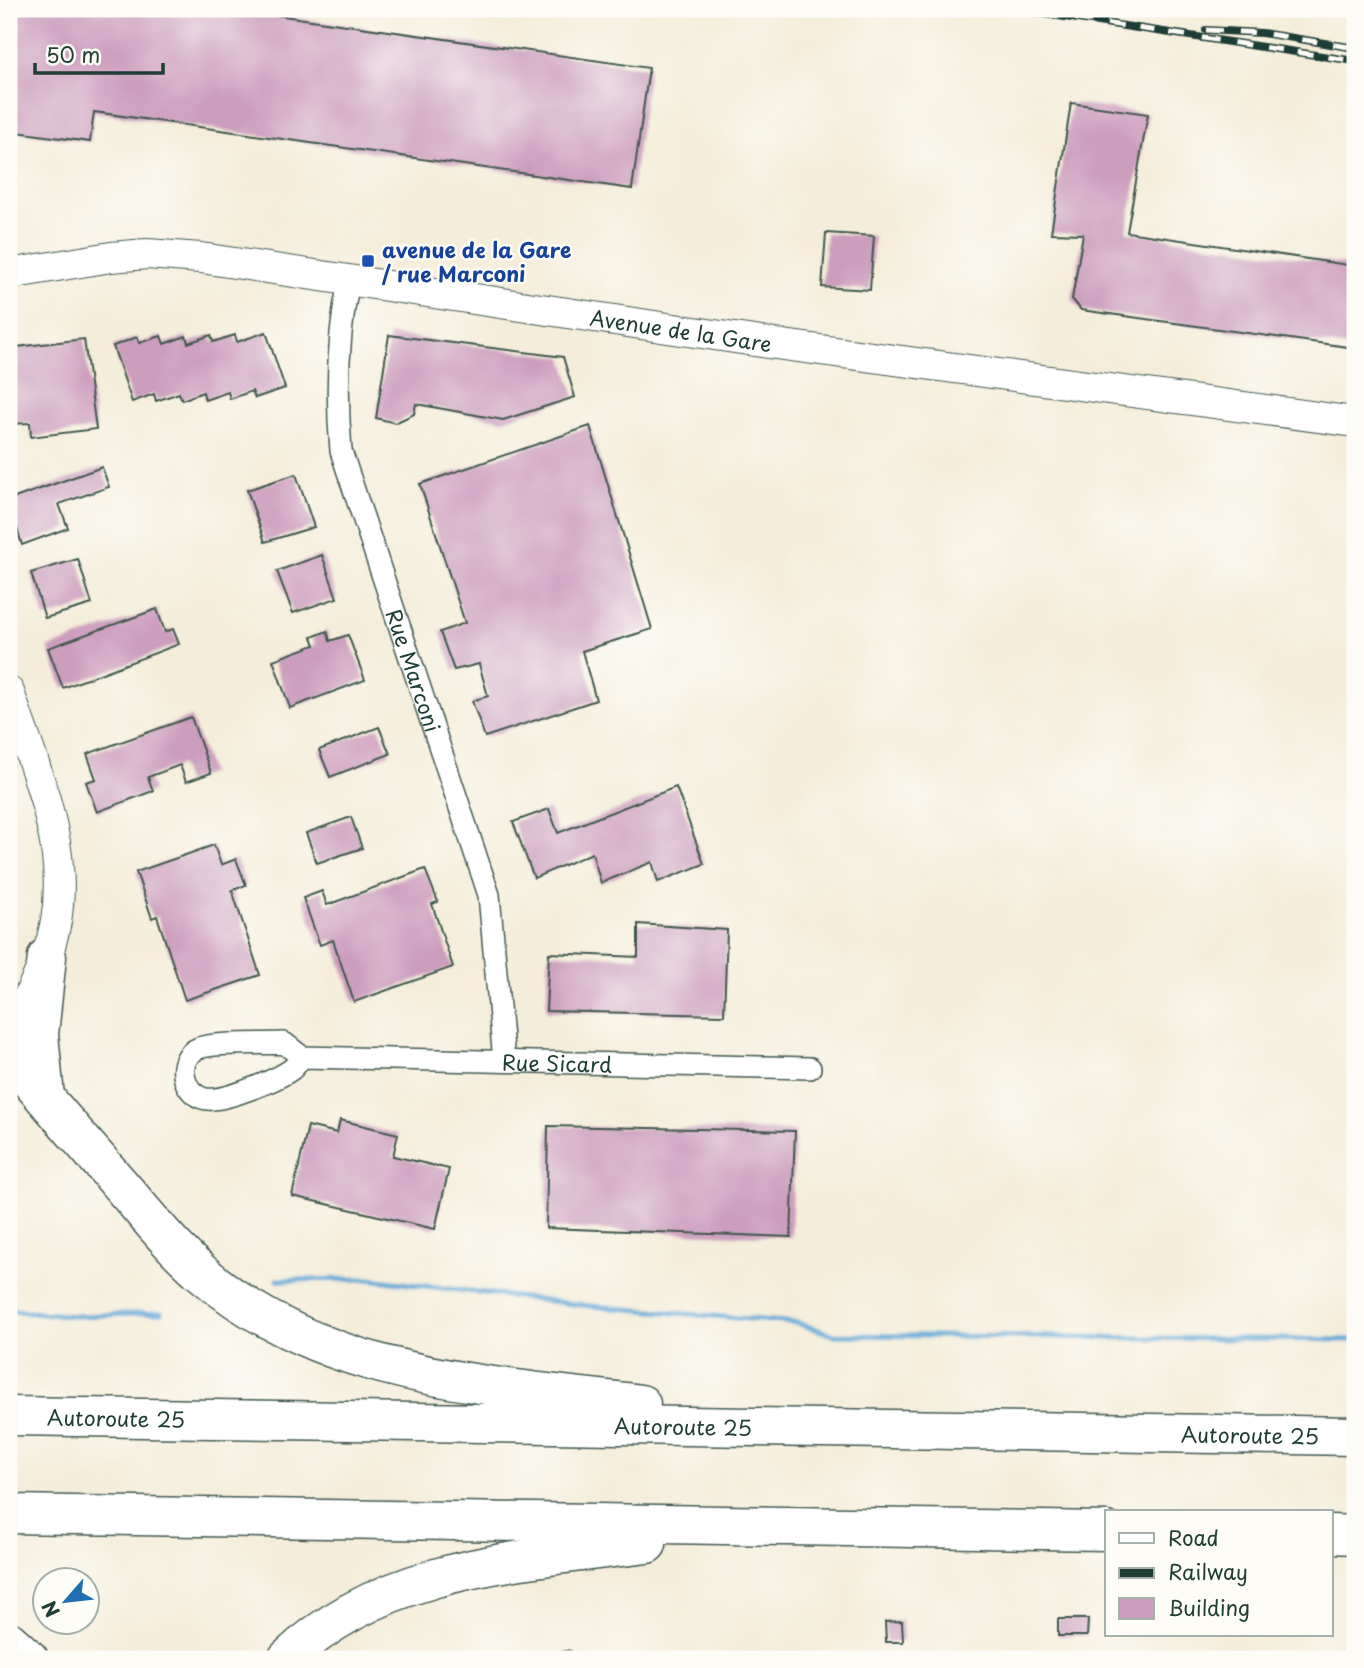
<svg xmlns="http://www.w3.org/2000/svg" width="1364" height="1668" font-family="'Playpen Sans',sans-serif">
  <rect width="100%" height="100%" fill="#fdfcf7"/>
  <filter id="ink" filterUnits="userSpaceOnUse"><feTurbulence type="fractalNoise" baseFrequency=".0143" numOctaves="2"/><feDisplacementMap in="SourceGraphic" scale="14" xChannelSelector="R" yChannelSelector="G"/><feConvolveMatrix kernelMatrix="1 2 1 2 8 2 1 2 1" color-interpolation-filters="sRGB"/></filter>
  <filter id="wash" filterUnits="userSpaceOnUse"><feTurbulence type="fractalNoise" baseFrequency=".00686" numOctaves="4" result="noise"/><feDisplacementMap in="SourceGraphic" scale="28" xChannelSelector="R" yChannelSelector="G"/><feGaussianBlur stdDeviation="1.57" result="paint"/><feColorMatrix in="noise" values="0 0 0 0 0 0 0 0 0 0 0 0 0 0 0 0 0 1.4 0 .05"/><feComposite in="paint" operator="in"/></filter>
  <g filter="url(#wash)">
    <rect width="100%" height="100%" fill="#f4edd9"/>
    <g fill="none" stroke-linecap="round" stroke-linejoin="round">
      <g stroke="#62a9d9" stroke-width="5">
        <polyline points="277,1280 369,1279 590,1306 797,1323 834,1335 1355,1340"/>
        <polyline points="9,1310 75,1316 161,1313"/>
      </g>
    </g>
    <g id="blocks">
      <g fill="#cc9ebe">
        <polygon points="9,9 234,9 649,68 632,189 94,112 90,142 9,131"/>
        <polygon points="1071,103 1148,114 1127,232 1355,266 1355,348 1081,310 1072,299 1083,234 1051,233"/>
        <polygon points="826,233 874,236 870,290 822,287"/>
        <polygon points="266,332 285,388 255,398 252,391 230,399 228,392 205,400 203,392 182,400 179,393 156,401 154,394 132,402 113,346 137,337 139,343 161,336 164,344 186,336 188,343 211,335 213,342 235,335 237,342"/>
        <polygon points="389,335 563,357 575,397 503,420 416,404 414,414 395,423 376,418"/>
        <polygon points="84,339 96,429 31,437 30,423 9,424 9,348"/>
        <polygon points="590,426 652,629 582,651 596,700 485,737 472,701 488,696 479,664 454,670 440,632 465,623 420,484"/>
        <polygon points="102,467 109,487 59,504 68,528 22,545 9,500"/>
        <polygon points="296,474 314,527 265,542 247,490"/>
        <polygon points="322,555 337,598 293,613 277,571"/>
        <polygon points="78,559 92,604 45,618 31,573"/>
        <polygon points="157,609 165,632 173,629 179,644 63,688 48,648"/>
        <polygon points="327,631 330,641 348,635 365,680 290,708 273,660 315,645 312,637"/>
        <polygon points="191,717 211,773 186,782 180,765 148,777 153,791 97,812 86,782 96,779 87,754"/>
        <polygon points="379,727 390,754 330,777 319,750"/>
        <polygon points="676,787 704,864 658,882 652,862 601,883 592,853 534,878 513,822 549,809 558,833"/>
        <polygon points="351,817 362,848 317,863 306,833"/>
        <polygon points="214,845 221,865 236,859 246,885 232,890 260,975 185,1000 157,916 152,918 136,872"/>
        <polygon points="425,869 438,902 432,904 453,967 354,1002 333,940 320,945 303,898 322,891 327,905"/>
        <polygon points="638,924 727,930 724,1015 546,1011 549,953 638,957"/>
        <polygon points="340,1120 398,1134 393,1156 449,1169 435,1229 292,1196 308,1126 337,1133"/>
        <polygon points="548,1126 795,1131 791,1237 546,1228"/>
        <polygon points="1058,1619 1088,1619 1087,1636 1058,1636"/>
        <polygon points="902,1621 903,1642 886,1642 885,1622"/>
      </g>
    </g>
  </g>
  <g filter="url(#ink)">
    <use href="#blocks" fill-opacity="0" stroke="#3f574d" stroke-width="2"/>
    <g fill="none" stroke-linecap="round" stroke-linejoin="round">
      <defs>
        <polyline id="lane" points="555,1659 568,1656 569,1659"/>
        <g id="street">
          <path id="s1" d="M349,281C337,338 336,393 341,451L489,895L504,1061"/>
          <path id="s2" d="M302,1057C299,1061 295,1066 292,1069C277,1080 223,1102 206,1099C182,1095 174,1058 199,1048C213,1042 265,1044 284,1043L302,1057L810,1068"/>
        </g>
        <g id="secondary">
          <path id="s3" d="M9,274L111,257L147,254L201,258L768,343L1355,422"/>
          <path d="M9,692C37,776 81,869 46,957C35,986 20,1012 9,1041"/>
        </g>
        <g id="highway">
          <path d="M9,1056C46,1100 85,1144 123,1188C148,1217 173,1248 202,1273C324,1379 490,1385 641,1404"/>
          <polyline points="45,1097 39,1034 47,957"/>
          <path id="s4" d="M9,1416L1355,1436"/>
          <polyline points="9,1514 1107,1531"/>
          <polyline points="1331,1534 1355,1535"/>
          <polyline points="9,1641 29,1659"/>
          <path d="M287,1659C383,1566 522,1560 647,1544"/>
        </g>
      </defs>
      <use href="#lane" stroke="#3f574d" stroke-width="13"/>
      <use href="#street" stroke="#3f574d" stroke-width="24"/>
      <use href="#secondary" stroke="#3f574d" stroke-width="32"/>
      <use href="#highway" stroke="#3f574d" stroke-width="41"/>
      <use href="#lane" stroke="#fff" stroke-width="10"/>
      <use href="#street" stroke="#fff" stroke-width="21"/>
      <use href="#secondary" stroke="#fff" stroke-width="30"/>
      <use href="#highway" stroke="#fff" stroke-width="38"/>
      <defs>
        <g id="rail">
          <polyline points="1012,9 1355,61"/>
          <polyline points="1206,30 1262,33 1355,48"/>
        </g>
      </defs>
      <use href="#rail" stroke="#1f3d34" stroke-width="8"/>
      <use href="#rail" stroke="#fdfcf7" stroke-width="5" stroke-dasharray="16" stroke-linecap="butt"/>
    </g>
  </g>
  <rect fill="#1a4fb4" stroke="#fdfcf7" stroke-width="2.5" x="361" y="254" width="14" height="14" rx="3.5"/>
  <g text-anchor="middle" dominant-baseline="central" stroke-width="5" stroke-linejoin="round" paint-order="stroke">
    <g font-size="21" font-weight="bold" fill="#164399" stroke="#fdfcf7" text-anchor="start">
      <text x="382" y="249">avenue de la Gare<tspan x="382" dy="24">/ rue Marconi</tspan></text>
    </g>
    <g font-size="21" fill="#1f3d34" stroke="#fdfcf7">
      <text stroke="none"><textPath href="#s3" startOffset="679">Avenue de la Gare</textPath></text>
      <text stroke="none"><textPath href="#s1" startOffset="402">Rue Marconi</textPath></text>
      <text stroke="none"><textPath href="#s2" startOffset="539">Rue Sicard</textPath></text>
      <text stroke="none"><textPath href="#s4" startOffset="107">Autoroute 25</textPath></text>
      <text stroke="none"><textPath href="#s4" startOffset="674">Autoroute 25</textPath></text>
      <text stroke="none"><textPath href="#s4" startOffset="1241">Autoroute 25</textPath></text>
    </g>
  </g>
  <rect width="1364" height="1668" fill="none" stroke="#fdfcf7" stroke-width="35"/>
  <rect x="1105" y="1510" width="228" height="126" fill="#fdfcf7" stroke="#a4b0a9" stroke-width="2"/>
  <rect x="1119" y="1533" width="35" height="10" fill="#ffffff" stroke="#a4b0a9" stroke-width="2"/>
  <text x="1168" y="1546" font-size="21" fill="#1f3d34">Road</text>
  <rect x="1119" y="1568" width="35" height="10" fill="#1f3d34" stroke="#a4b0a9" stroke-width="2"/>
  <text x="1168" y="1580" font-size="21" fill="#1f3d34">Railway</text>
  <rect x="1119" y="1598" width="35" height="21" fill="#cc9ebe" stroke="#a4b0a9" stroke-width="2"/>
  <text x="1168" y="1616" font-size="21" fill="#1f3d34">Building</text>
  <g transform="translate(66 1601) rotate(242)"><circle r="33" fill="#fdfcf7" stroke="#a4b0a9" stroke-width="2"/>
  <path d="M0-5L12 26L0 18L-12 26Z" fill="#1f6fb2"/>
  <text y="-10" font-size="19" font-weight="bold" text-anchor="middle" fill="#1f3d34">N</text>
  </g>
  <path d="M35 63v10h128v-10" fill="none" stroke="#1f3d34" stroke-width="3.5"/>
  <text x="46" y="63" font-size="21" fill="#1f3d34" stroke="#fdfcf7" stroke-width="5" paint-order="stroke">50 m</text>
</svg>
